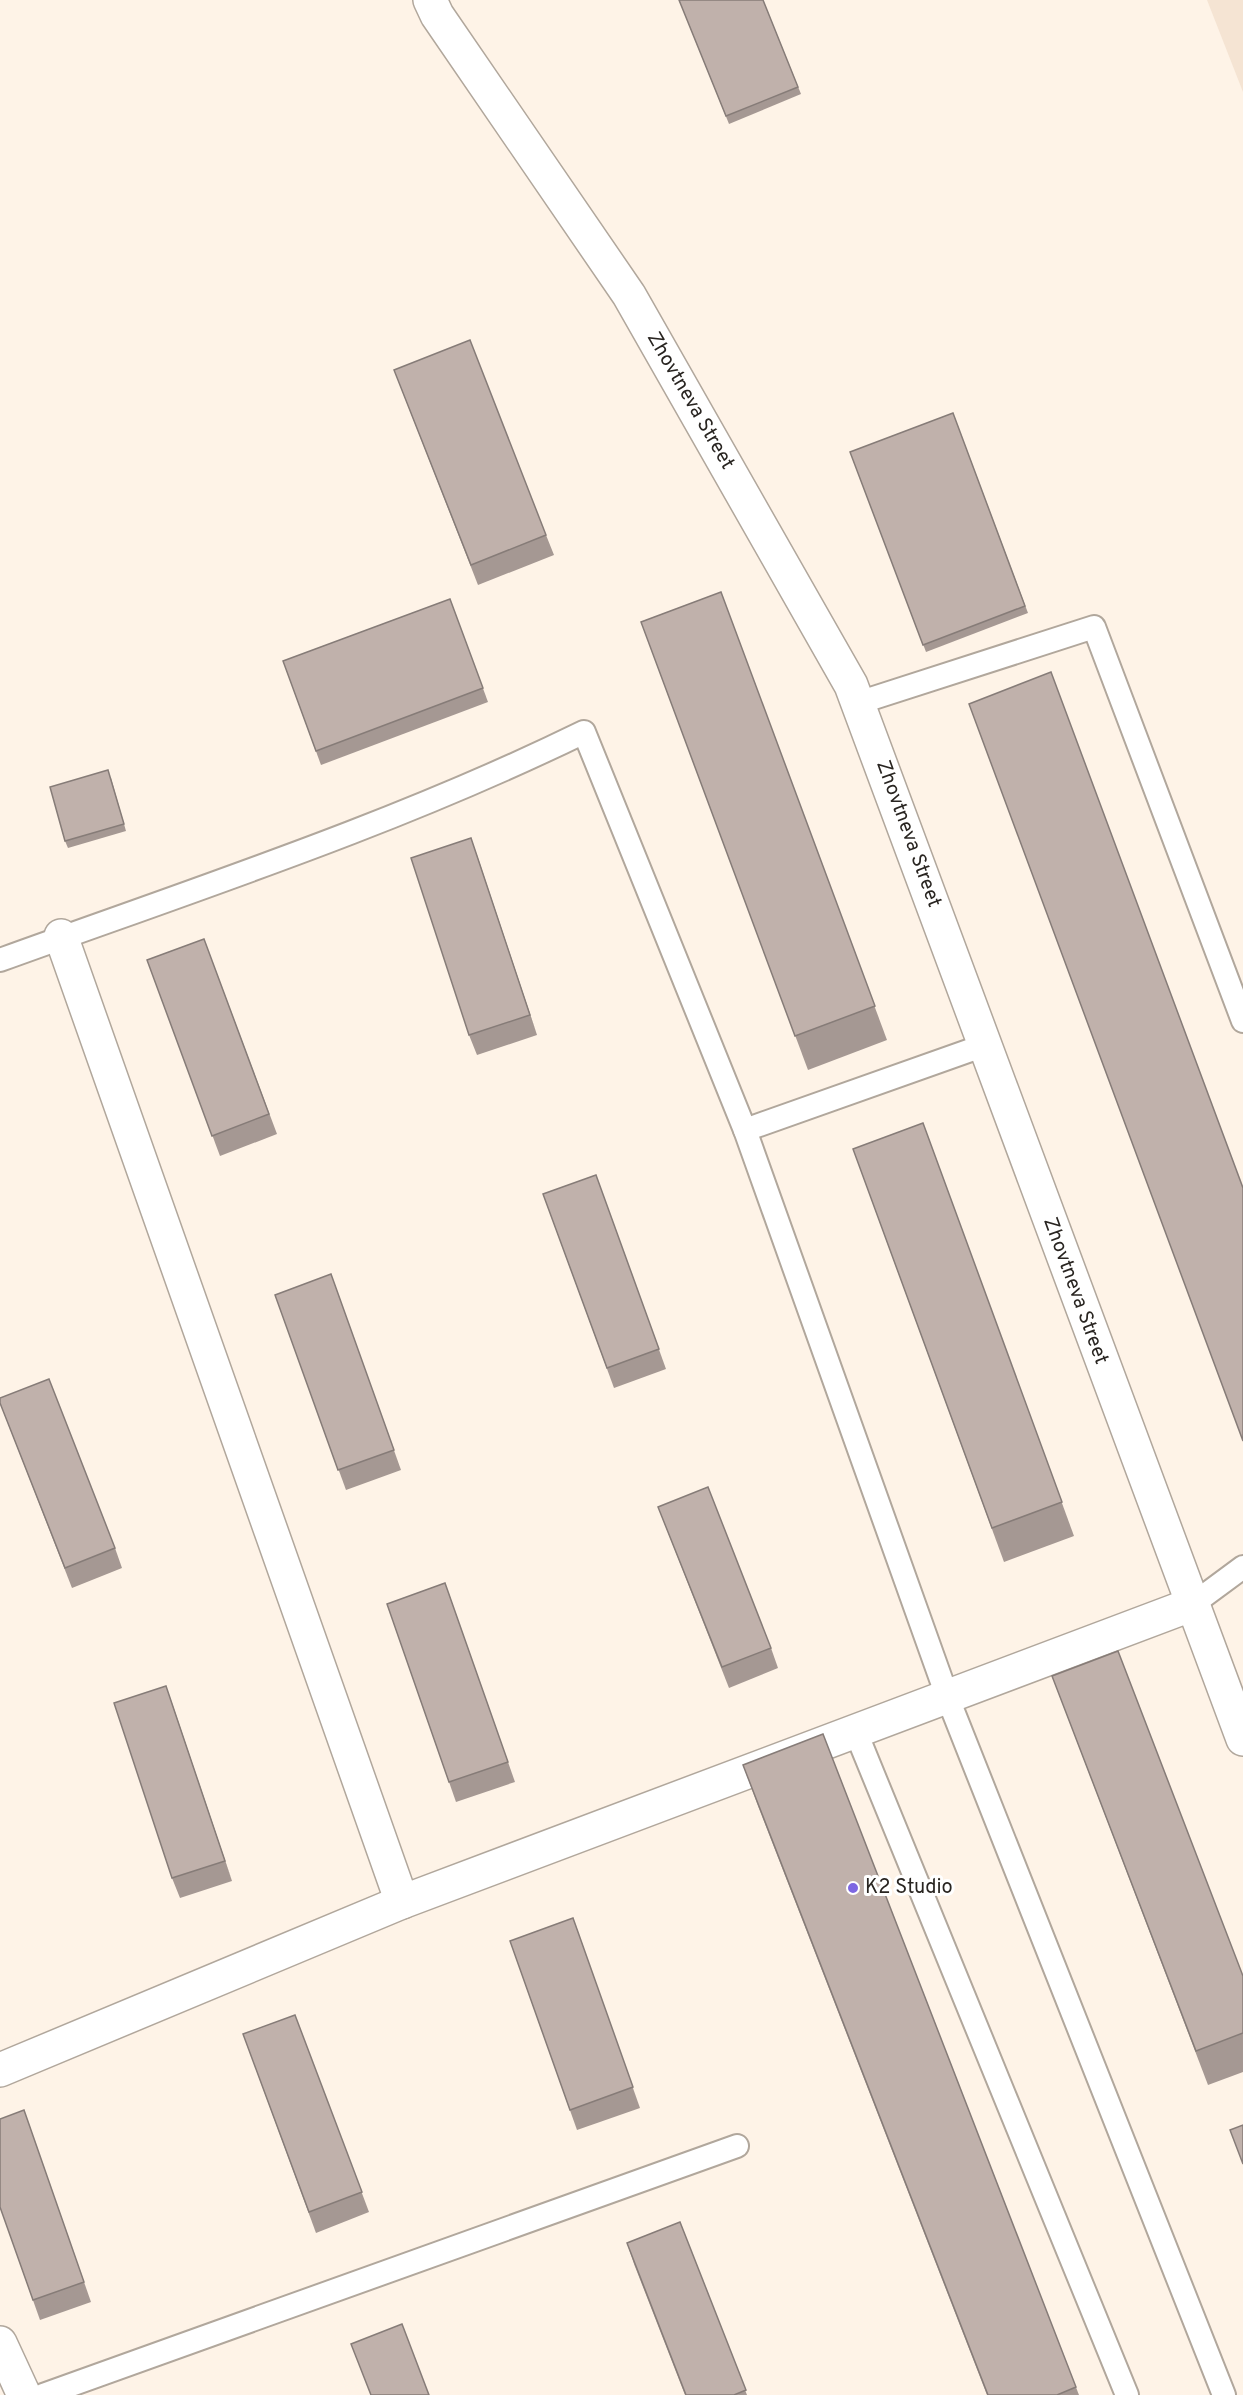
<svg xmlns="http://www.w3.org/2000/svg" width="1243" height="2395" font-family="Overpass,sans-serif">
  <rect width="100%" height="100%" fill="#fef3e7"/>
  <polygon fill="#f5e4d3" points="1207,0 1243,0 1243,92"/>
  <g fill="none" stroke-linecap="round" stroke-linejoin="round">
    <defs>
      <g id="lane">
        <polyline points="858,703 1094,627 1243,1021"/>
        <path d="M0,960C196,889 396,824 584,732L745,1130L947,1696L1224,2395"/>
        <polyline points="745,1130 985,1045"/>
        <polyline points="1193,1604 1243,1567"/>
        <polyline points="855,1730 1127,2395"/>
        <polyline points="43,2395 737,2146"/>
      </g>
      <g id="street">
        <polyline points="61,936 402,1902"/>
        <polyline points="0,2070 402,1902 1193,1604"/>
        <polyline points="0,2343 24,2395"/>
      </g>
      <polyline id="secondary" points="430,0 437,15 629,295 851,685 1243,1739"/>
    </defs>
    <use href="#lane" stroke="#b1a79c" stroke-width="26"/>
    <use href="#street" stroke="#b1a79c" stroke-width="36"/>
    <use href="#secondary" stroke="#b1a79c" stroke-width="36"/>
    <use href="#lane" stroke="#fff" stroke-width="22"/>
    <use href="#street" stroke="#fff" stroke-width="33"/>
    <use href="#secondary" stroke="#fff" stroke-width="33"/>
  </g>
  <g fill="#a59893">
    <polygon points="679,0 763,0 801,94 729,124"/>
    <polygon points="394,370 546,535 554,555 478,585"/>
    <polygon points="953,413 1028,613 926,652 850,452"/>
    <polygon points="721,592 887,1040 808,1070 641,622"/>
    <polygon points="450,599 488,702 321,765 283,661"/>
    <polygon points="111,778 126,831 68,848 65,841"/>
    <polygon points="471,838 537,1035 477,1055 469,1035"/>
    <polygon points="204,939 277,1134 220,1156 147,960"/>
    <polygon points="923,1123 1074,1536 1004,1562 853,1149"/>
    <polygon points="596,1175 666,1369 614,1388 543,1194"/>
    <polygon points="331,1274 401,1470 346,1490 275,1295"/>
    <polygon points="0,1403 115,1548 122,1568 72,1588"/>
    <polygon points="658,1507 771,1648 778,1668 729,1688"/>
    <polygon points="445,1583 515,1782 456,1802 387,1604"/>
    <polygon points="1052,1676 1243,1976 1243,2072 1208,2085"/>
    <polygon points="166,1686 232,1881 180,1898 172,1878"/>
    <polygon points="823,1734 1079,2395 987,2395 758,1806 743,1765"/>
    <polygon points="573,1918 640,2108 577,2130 510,1941"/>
    <polygon points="295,2015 369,2212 316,2233 243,2034"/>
    <polygon points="24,2110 91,2302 40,2320 0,2207"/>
    <polygon points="680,2222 747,2395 685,2395 634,2264 627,2243"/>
  </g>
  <g fill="#867c78">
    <polygon points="471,838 478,858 537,1035 530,1015"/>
    <polygon points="166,1686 173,1706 232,1881 225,1861"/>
  </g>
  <g fill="#c0b1ab" stroke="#867c78" stroke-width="1.5">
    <polygon points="679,0 763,0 798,87 726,116"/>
    <polygon points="470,340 546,535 471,565 394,370"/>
    <polygon points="953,413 1025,606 923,645 850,452"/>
    <polygon points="721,592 875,1006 795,1036 641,622"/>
    <polygon points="450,599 483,688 316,751 283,661"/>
    <polygon points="1051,672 1243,1188 1243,1441 969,704"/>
    <polygon points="108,770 124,824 65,841 50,787"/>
    <polygon points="471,838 530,1015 469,1035 411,858"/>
    <polygon points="204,939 269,1114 212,1136 147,960"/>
    <polygon points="923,1123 1062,1502 992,1528 853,1149"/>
    <polygon points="596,1175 659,1349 607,1368 543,1194"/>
    <polygon points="331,1274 394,1450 338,1470 275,1295"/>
    <polygon points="49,1379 115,1548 65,1568 0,1403 0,1398"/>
    <polygon points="708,1487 771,1648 722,1667 658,1507"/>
    <polygon points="445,1583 508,1762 449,1782 387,1604"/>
    <polygon points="1118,1651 1243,1976 1243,2033 1196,2051 1052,1676"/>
    <polygon points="166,1686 225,1861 172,1878 114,1703"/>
    <polygon points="823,1734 1076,2387 1057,2395 988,2395 743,1765"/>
    <polygon points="573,1918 633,2087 570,2110 510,1941"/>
    <polygon points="295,2015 362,2192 309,2212 243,2034"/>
    <polygon points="24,2110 84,2282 33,2300 0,2207 0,2119"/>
    <polygon points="1243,2125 1243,2164 1230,2130"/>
    <polygon points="680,2222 746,2390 734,2395 686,2395 627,2243"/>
    <polygon points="402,2324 429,2395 371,2395 351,2344"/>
  </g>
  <circle fill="#7d67e2" stroke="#fff" stroke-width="2" cx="853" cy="1888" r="6"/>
  <g text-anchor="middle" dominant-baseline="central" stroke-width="6" stroke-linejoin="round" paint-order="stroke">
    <g font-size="20" fill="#292521" stroke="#fff">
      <text transform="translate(690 401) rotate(60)">Zhovtneva Street</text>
      <text transform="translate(908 834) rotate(70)">Zhovtneva Street</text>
      <text transform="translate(1075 1291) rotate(70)">Zhovtneva Street</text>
    </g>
    <g font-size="20" fill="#292521" stroke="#fff" text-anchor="start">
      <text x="865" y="1888">K2 Studio</text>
    </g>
  </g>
</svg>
